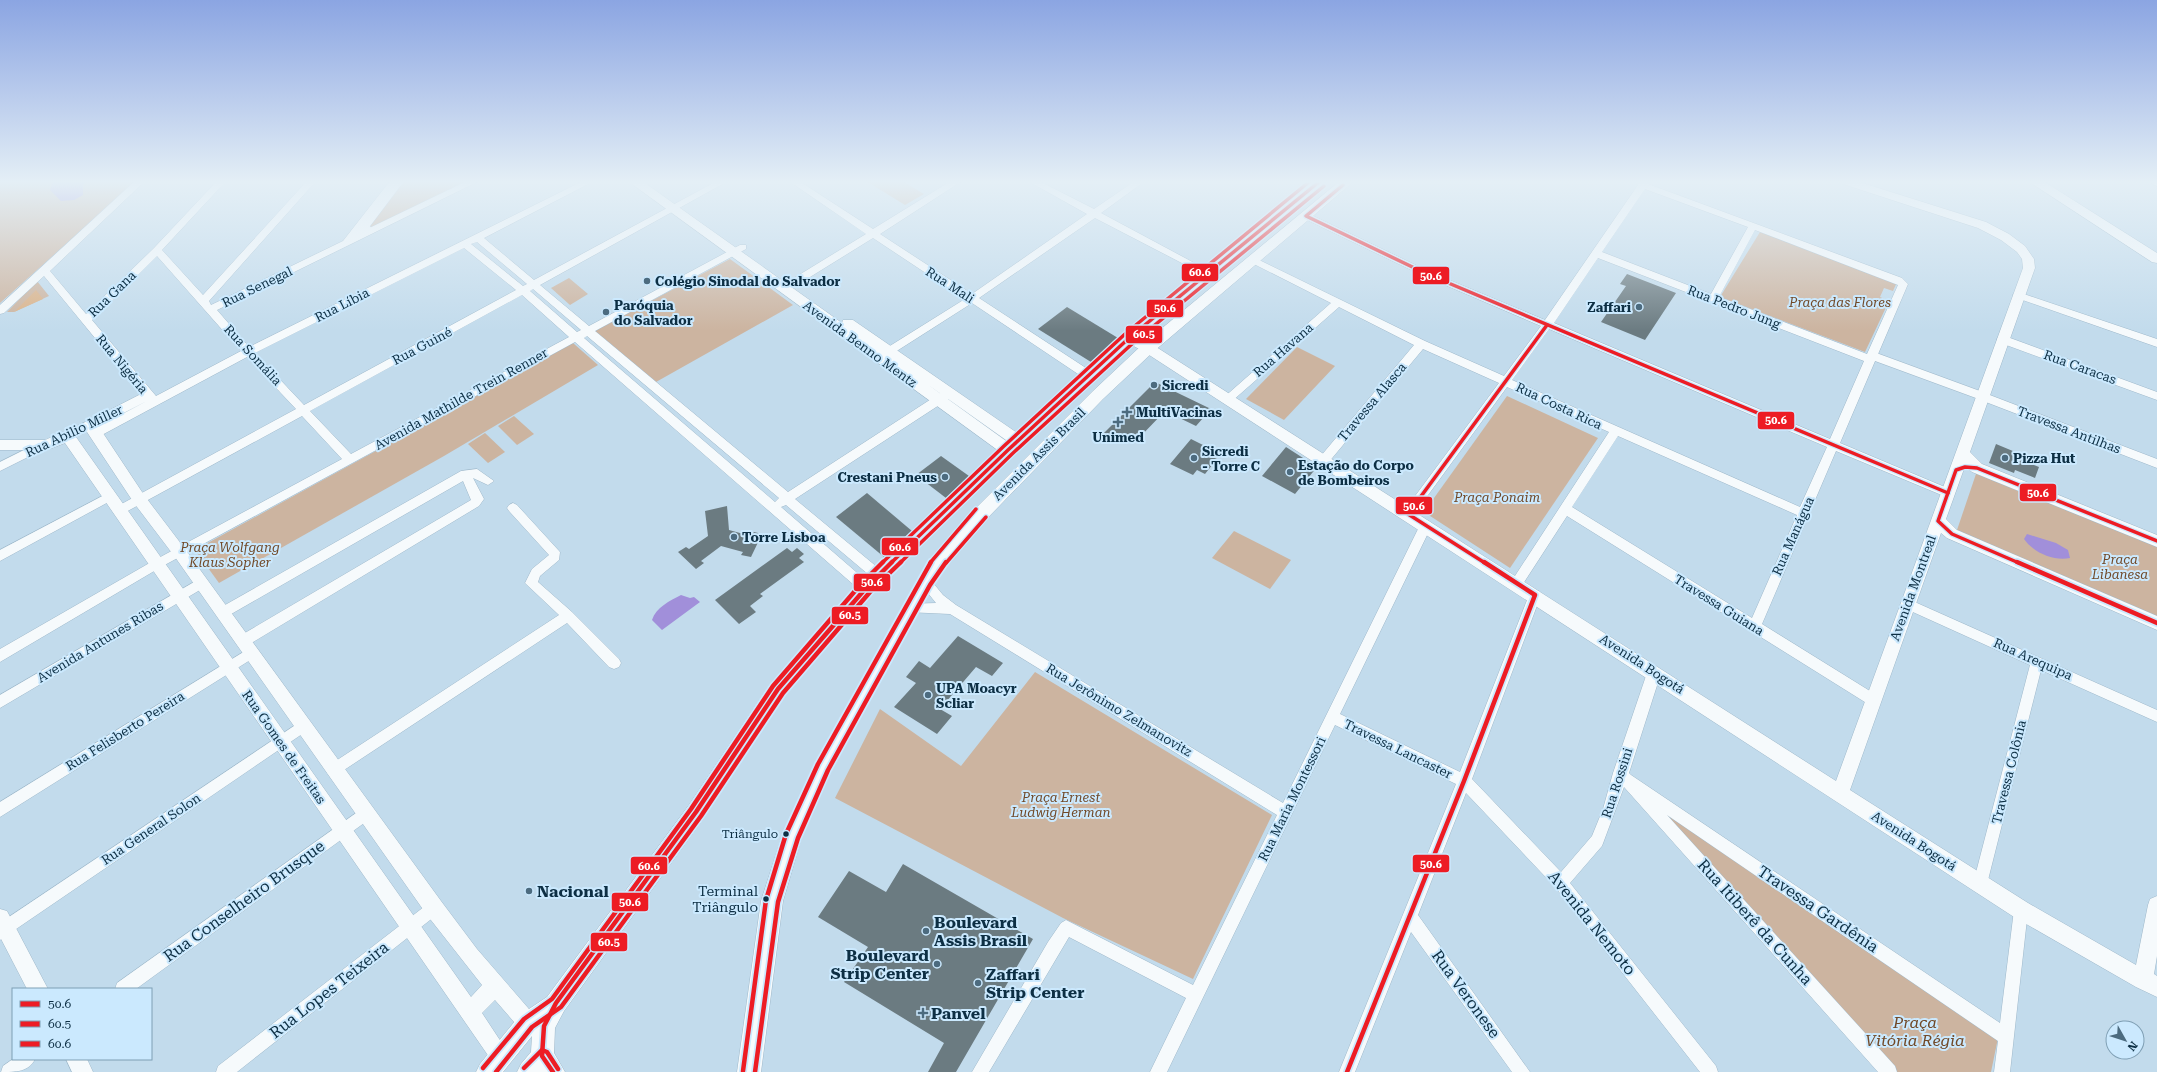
<svg xmlns="http://www.w3.org/2000/svg" width="2157" height="1072" font-family="'Roboto Serif',serif">
  <rect width="100%" height="100%" fill="#c2dbec"/>
  <g fill="#ccb4a0">
    <polygon points="0,181 137,181 0,303"/>
    <polygon points="399,181 472,181 359,234"/>
    <polygon points="866,181 902,181 924,194 905,205"/>
    <polygon points="1760,232 1897,282 1893,291 1884,288 1880,297 1889,301 1865,352 1720,297"/>
    <polygon points="730,259 793,305 656,382 600,335 593,332"/>
    <polygon points="569,278 588,294 570,305 551,288"/>
    <polygon points="37,281 49,296 14,312 7,312"/>
    <polygon points="573,343 598,365 444,456 219,583 195,550"/>
    <polygon points="1297,347 1335,366 1284,420 1246,399"/>
    <polygon points="1507,396 1598,438 1510,568 1424,512"/>
    <polygon points="514,416 534,434 517,445 498,426"/>
    <polygon points="485,433 505,452 488,463 468,444"/>
    <polygon points="1977,471 2157,545 2157,620 1956,533"/>
    <polygon points="1234,531 1291,560 1270,589 1212,558"/>
    <polygon points="1035,672 1272,815 1193,979 1063,918 835,798 880,709 961,766"/>
    <polygon points="1656,803 1998,1038 1991,1072 1896,1072"/>
  </g>
  <polygon fill="#dab289" points="36,290 43,299 14,312"/>
  <g fill="#a18fda">
    <polygon points="53,181 86,181 83,185 83,195 74,200 61,201 50,190"/>
    <path d="M2027,534L2056,543L2068,550L2070,558C2053,561 2034,553 2024,539Z"/>
    <path d="M681,595L690,598L694,597L700,602L662,630L652,620C656,607 670,601 681,595Z"/>
  </g>
  <g fill="#6b7b81">
    <polygon points="1627,274 1676,293 1645,340 1601,322 1626,286 1620,284"/>
    <polygon points="1067,307 1118,338 1091,362 1038,329"/>
    <polygon points="1155,382 1211,409 1196,426 1165,411 1138,439 1132,436 1128,441 1122,438 1117,444 1101,436"/>
    <polygon points="1191,439 1215,451 1210,456 1217,459 1205,474 1197,470 1193,475 1170,464"/>
    <polygon points="1996,444 2020,454 2019,459 2039,467 2035,478 2015,470 2014,473 1989,463"/>
    <polygon points="1286,447 1317,467 1295,494 1262,476"/>
    <polygon points="941,456 969,476 946,498 916,475"/>
    <polygon points="867,493 912,531 884,557 836,517"/>
    <polygon points="727,506 729,530 751,536 754,532 762,534 751,557 741,555 743,552 721,546 701,561 704,563 696,569 678,552 686,547 689,549 708,536 705,511"/>
    <polygon points="787,548 792,552 797,548 804,554 799,558 804,562 760,594 763,596 750,606 756,612 739,624 715,600"/>
    <polygon points="958,636 1003,663 992,676 976,667 940,709 952,716 937,734 894,707 916,683 906,677 919,661 930,668"/>
    <polygon points="903,864 1033,939 956,1072 928,1072 944,1043 844,982 868,947 818,917 849,871 886,892"/>
  </g>
  <g fill="none" stroke-linecap="round" stroke-linejoin="round">
    <defs>
      <g id="pedestrian">
        <polyline points="368,230 359,234 399,181"/>
        <polyline points="1873,356 1982,396"/>
      </g>
      <g id="minor">
        <path d="M135,181H145L50,271L86,314L154,248L217,181H226L162,250L203,295L307,181H316L209,301L211,305L343,241L390,181H399L359,233L467,181H479L217,310L249,347L583,181H594L484,238L534,280L717,181H728L540,285L589,326L740,245H746V249L595,331L788,492L942,392H950L951,395L950,398L795,499L883,572L885,576L883,580H875L786,505L781,507L870,584L872,588L870,592H862L575,342L161,567L0,662V649L153,561L342,459L302,416L124,513H116L114,510L116,507L296,409L247,357L100,436H92L90,433L92,430L147,401L94,428H86L84,425L86,422L141,394L44,276L4,313L0,314V305ZM477,242L527,284L523,286L471,244ZM464,248L516,290L304,405L255,353ZM157,256L241,351L156,396L92,320ZM533,289L581,330L577,332L530,291ZM522,295L569,337L351,454L310,411ZM587,336L779,498L775,502L584,338Z"/>
        <polygon points="789,181 799,181 873,229 951,181 962,181 880,234 972,294 1087,214 1028,181 1039,181 1094,209 1135,181 1145,181 1101,213 1213,273 1208,276 1205,275 1095,218 979,298 1092,372 1093,375 1092,378 1084,378 972,303 881,361 877,360 876,357 877,354 965,299 873,238 789,290 781,290 781,286 866,234"/>
        <path d="M1638,181H1648V184L1902,278L1908,284L1840,443L1952,490L1954,493L1948,497L1944,496L1836,451L1762,624L1878,696L1880,700L1878,704L1873,706L1868,704L1567,516L1521,587H1513L1511,583L1513,579L1609,432L1507,387L1412,517H1404L1402,514L1404,511L1499,383L1423,349L1328,463H1320L1318,460L1320,457L1414,345L1339,307L1231,402L1227,403L1222,399L1331,303L1250,262L1248,260L1253,257L1425,341L1504,376L1541,326L1424,276L1303,218V214H1309L1430,272L1545,320L1638,185ZM1645,189L1748,227L1711,294L1602,252ZM1755,230L1898,285L1867,354L1719,297ZM1598,258L1864,361L1830,439L1554,323ZM1549,329L1827,447L1800,507L1512,380ZM1618,436L1797,515L1752,618L1572,507Z"/>
        <polygon points="2147,181 2157,181 2157,186"/>
        <polygon points="2018,292 2157,339 2157,347 2014,297 2013,295"/>
        <polygon points="2002,335 2157,392 2157,400 1998,342 1997,339"/>
        <polygon points="1982,392 2157,459 2157,468 1978,399 1977,396 1978,393"/>
        <polygon points="42,441 48,445 46,448 0,471 0,462"/>
        <polygon points="477,469 494,481 488,485 473,478 484,499 479,506 248,645 243,646 238,645 237,641 238,637 471,500 463,481 226,617 222,618 218,617 216,613 218,609 461,471"/>
        <polygon points="110,492 114,493 116,496 114,499 0,561 0,550"/>
        <polygon points="513,503 517,505 560,552 559,560 540,576 538,582 572,612 619,659 621,663 619,667 614,669 609,667 567,623 338,774 333,776 328,774 326,770 328,766 559,615 525,583 532,569 549,555 509,511 507,508 509,505"/>
        <polygon points="1426,520 1430,522 1432,525 1340,714 1460,772 1529,595 1531,591 1539,591 1541,595 1472,779 1561,872 1592,836 1603,809 1613,773 1647,673 1649,669 1654,667 1659,669 1661,673 1629,773 1631,775 2000,1023 2014,910 2016,905 2021,903 2026,905 2028,910 2010,1072 1994,1072 1998,1041 1667,815 1895,1066 1897,1072 1878,1072 1624,787 1602,846 1570,883 1716,1066 1718,1072 1700,1072 1556,888 1466,793 1418,915 1530,1072 1512,1072 1411,932 1355,1072 1339,1072 1456,784 1335,725 1167,1072 1150,1072 1186,998 1069,937 989,1072 972,1072 1048,942 1061,923 1066,920 1193,985 1277,815 950,614 907,612 905,608 907,604 936,603 919,582 921,578 929,578 943,595 956,605 1283,803 1420,525 1422,522"/>
        <polygon points="201,578 205,579 207,583 205,587 0,708 0,695"/>
        <polygon points="1908,599 2157,710 2157,722 2041,670 1987,884 1985,889 1980,891 1975,889 1973,884 2030,665 1904,608 1902,604 1904,600"/>
        <polygon points="250,648 255,649 256,653 255,657 0,817 0,802"/>
        <polygon points="303,720 308,722 310,726 308,730 0,940 0,923"/>
        <polygon points="366,806 371,808 373,813 371,818 136,989 115,989 117,983"/>
        <polygon points="434,901 439,903 441,908 439,913 237,1072 216,1072 218,1066 429,903"/>
        <path d="M13,1059H35C29,1072 15,1072 1,1072L3,1066Z"/>
      </g>
      <g id="tertiary">
        <polygon points="628,181 642,181 842,323 843,320 853,320 1023,437 1025,441 1023,445 1018,446 1013,445 927,384 1013,446 1015,450 1013,454 1008,455 1003,454"/>
        <polygon points="1838,181 1856,181 1986,222 2009,234 2025,246 2034,259 2035,268 1970,452 1982,464 2157,535 2157,547 1972,472 1965,466 1946,519 1957,530 2157,616 2157,630 1947,538 1941,533 1850,790 2028,903 2136,965 2148,905 2150,899 2157,896 2157,956 2154,974 2157,976 2157,997 2136,987 2014,917 1143,351 1124,341 1122,338 1124,335 1129,334 1153,345 1836,781 2023,268 2022,259 2017,252 2001,240 1978,228 1840,183"/>
        <path d="M90,420L95,421L144,495L185,549L441,901L477,949L535,1016L538,1023L535,1030L528,1033L521,1030L495,1000L482,1013L511,1057L508,1064L501,1067L494,1064L65,443L47,450H0V440H45ZM87,432L134,503L175,557L427,915L482,985L471,997L76,437Z"/>
        <polygon points="0,909 7,911 48,989 27,989 0,937"/>
        <polygon points="66,1059 87,1059 93,1072 72,1072"/>
      </g>
      <g id="secondary">
        <polygon points="1312,181 1326,181 1134,342 1014,454 872,593 785,695 703,819 564,1011 555,1028 554,1053 565,1072 517,1072 521,1064 531,1052 532,1036 503,1072 476,1072 480,1064 520,1015 547,997 689,805 771,683 860,583 1002,446 1124,334"/>
        <polygon points="1340,181 1354,181 1153,352 1103,399 973,533 946,565 917,613 830,773 802,836 783,901 761,1072 737,1072 761,901 782,836 816,761 905,603 934,555 961,523 1093,391 1143,344"/>
        <polygon points="2028,181 2043,181 2157,253 2157,263 2152,262"/>
      </g>
    </defs>
    <use href="#pedestrian" stroke="#9eb8ca" stroke-width="9"/>
    <use href="#minor" stroke="#9eb8ca" stroke-width="1"/>
    <use href="#tertiary" stroke="#9eb8ca" stroke-width="1"/>
    <use href="#secondary" stroke="#9eb8ca" stroke-width="1"/>
    <use href="#pedestrian" stroke="#f6fafc" stroke-width="8"/>
    <use href="#minor" fill="#f6fafc" fill-rule="evenodd"/>
    <use href="#tertiary" fill="#f6fafc" fill-rule="evenodd"/>
    <use href="#secondary" fill="#f6fafc" fill-rule="evenodd"/>
    <defs>
      <g id="bus-1-far1">
        <polyline points="1343,185 1306,216 1427,274 1948,493"/>
        <polyline points="891,563 1008,450 1129,338 1320,181"/>
        <polyline points="1485,563 1408,514 1547,325"/>
        <polyline points="2019,563 1952,534 1938,521 1956,470 1965,467 1977,468 2157,541"/>
      </g>
      <g id="bus-1">
        <polyline points="2017,562 2157,623"/>
        <polyline points="553,1072 542,1056 544,1026 556,1003 696,812 778,689 866,588 892,562"/>
        <polyline points="1347,1072 1464,781 1535,595 1484,562"/>
      </g>
      <g id="bus-2-far1">
        <polyline points="900,563 1012,454 1133,343 1324,186"/>
        <polyline points="946,563 986,517"/>
      </g>
      <g id="bus-2">
        <polyline points="496,1072 532,1027 561,1007 701,816 783,693 870,592 901,562"/>
        <polyline points="755,1072 778,902 798,838 828,770 930,585 946,562"/>
      </g>
      <g id="bus-3-far1">
        <polyline points="882,563 1004,446 1125,334 1310,181"/>
        <polyline points="930,563 976,509"/>
      </g>
      <g id="bus-3">
        <polyline points="483,1068 524,1019 552,999 691,809 773,686 861,584 883,562"/>
        <polyline points="524,1068 542,1050 547,1052 558,1069"/>
        <polyline points="743,1071 766,900 786,834 818,764 931,562"/>
      </g>
    </defs>
    <use href="#bus-1-far1" stroke="#cbe9fe" stroke-width="6"/>
    <use href="#bus-1" stroke="#cbe9fe" stroke-width="8"/>
    <use href="#bus-2-far1" stroke="#cbe9fe" stroke-width="6"/>
    <use href="#bus-2" stroke="#cbe9fe" stroke-width="8"/>
    <use href="#bus-3-far1" stroke="#cbe9fe" stroke-width="6"/>
    <use href="#bus-3" stroke="#cbe9fe" stroke-width="8"/>
    <use href="#bus-1-far1" stroke="#ed1c24" stroke-width="3.5"/>
    <use href="#bus-1" stroke="#ed1c24" stroke-width="4.5"/>
    <use href="#bus-2-far1" stroke="#ed1c24" stroke-width="3.5"/>
    <use href="#bus-2" stroke="#ed1c24" stroke-width="4.5"/>
    <use href="#bus-3-far1" stroke="#ed1c24" stroke-width="3.5"/>
    <use href="#bus-3" stroke="#ed1c24" stroke-width="4.5"/>
  </g>
  <linearGradient id="sky" x2="0" y2="1"><stop stop-color="#8ba5e2"/><stop offset="0.55" stop-color="#e4eff6"/><stop offset="1" stop-color="#e4eff6" stop-opacity="0"/></linearGradient>
  <rect width="2157" height="331" fill="url(#sky)"/>
  <g fill="#4c6b7f" stroke="#cbe9fe" stroke-width="1.5">
    <circle cx="647" cy="281" r="4"/>
    <circle cx="1639" cy="307" r="4"/>
    <circle cx="606" cy="312" r="4"/>
    <circle cx="1154" cy="385" r="4"/>
    <path d="M1125 406h4v4h4v4h-4v4h-4v-4h-4v-4h4z"/>
    <path d="M1116 416h4v4h4v4h-4v4h-4v-4h-4v-4h4z"/>
    <circle cx="1194" cy="458" r="4"/>
    <circle cx="2005" cy="458" r="4"/>
    <circle cx="1290" cy="472" r="4"/>
    <circle cx="945" cy="477" r="4"/>
    <circle cx="734" cy="537" r="4"/>
    <circle cx="928" cy="695" r="4"/>
    <circle cx="529" cy="891" r="4"/>
    <circle cx="926" cy="931" r="4"/>
    <circle cx="937" cy="964" r="4"/>
    <circle cx="978" cy="983" r="4"/>
    <path d="M921 1007h4v4h4v4h-4v4h-4v-4h-4v-4h4z"/>
  </g>
  <g fill="#0d2f44" stroke="#cbe9fe" stroke-width="1.5">
    <circle cx="786" cy="834" r="3.5"/>
    <circle cx="766" cy="899" r="3.5"/>
  </g>
  <g text-anchor="middle" dominant-baseline="central" stroke-width="4" stroke-linejoin="round" paint-order="stroke">
    <g font-size="12" fill="#0d2f44" stroke="#cbe9fe" text-anchor="end">
      <text x="778" y="834">Triângulo</text>
    </g>
    <g font-size="13" font-weight="bold" fill="#0d2f44" stroke="#cbe9fe" text-anchor="start">
      <text x="655" y="281">Colégio Sinodal do Salvador</text>
      <text x="614" y="305">Paróquia<tspan x="614" dy="15">do Salvador</tspan></text>
      <text x="1631" y="307" text-anchor="end">Zaffari</text>
      <text x="1162" y="385">Sicredi</text>
      <text x="1136" y="412">MultiVacinas</text>
      <text x="1118" y="437" text-anchor="middle">Unimed</text>
      <text x="1202" y="451">Sicredi<tspan x="1202" dy="15">- Torre C</tspan></text>
      <text x="2013" y="458">Pizza Hut</text>
      <text x="1298" y="465">Estação do Corpo<tspan x="1298" dy="15">de Bombeiros</tspan></text>
      <text x="937" y="477" text-anchor="end">Crestani Pneus</text>
      <text x="742" y="537">Torre Lisboa</text>
      <text x="936" y="688">UPA Moacyr<tspan x="936" dy="15">Scliar</tspan></text>
    </g>
    <g font-size="13" fill="#0d2f44" stroke="#cbe9fe">
      <text transform="translate(950 285) rotate(33)">Rua Mali</text>
      <text transform="translate(257 287) rotate(-26)">Rua Senegal</text>
      <text transform="translate(112 294) rotate(-44)">Rua Gana</text>
      <text transform="translate(342 305) rotate(-27)">Rua Líbia</text>
      <text transform="translate(1734 307) rotate(21)">Rua Pedro Jung</text>
      <text transform="translate(860 344) rotate(36)">Avenida Benno Mentz</text>
      <text transform="translate(422 346) rotate(-28)">Rua Guiné</text>
      <text transform="translate(1283 350) rotate(-41)">Rua Havana</text>
      <text transform="translate(253 355) rotate(47)">Rua Somália</text>
      <text transform="translate(122 364) rotate(50)">Rua Nigéria</text>
      <text transform="translate(2080 367) rotate(20)">Rua Caracas</text>
      <text transform="translate(461 399) rotate(-29)">Avenida Mathilde Trein Renner</text>
      <text transform="translate(1372 402) rotate(-50)">Travessa Alasca</text>
      <text transform="translate(1559 406) rotate(25)">Rua Costa Rica</text>
      <text transform="translate(2069 430) rotate(21)">Travessa Antilhas</text>
      <text transform="translate(74 431) rotate(-25)">Rua Abilio Miller</text>
      <text transform="translate(1039 454) rotate(-45)">Avenida Assis Brasil</text>
      <text transform="translate(1793 536) rotate(-66)">Rua Manágua</text>
      <text transform="translate(1913 588) rotate(-70)">Avenida Montreal</text>
      <text transform="translate(1719 605) rotate(32)">Travessa Guiana</text>
      <text transform="translate(100 642) rotate(-31)">Avenida Antunes Ribas</text>
      <text transform="translate(2033 659) rotate(24)">Rua Arequipa</text>
      <text transform="translate(1642 664) rotate(33)">Avenida Bogotá</text>
      <text transform="translate(1119 710) rotate(31)">Rua Jerônimo Zelmanovitz</text>
      <text transform="translate(125 731) rotate(-32)">Rua Felisberto Pereira</text>
      <text transform="translate(284 747) rotate(55)">Rua Gomes de Freitas</text>
      <text transform="translate(1398 749) rotate(26)">Travessa Lancaster</text>
      <text transform="translate(2009 772) rotate(-76)">Travessa Colônia</text>
      <text transform="translate(1617 783) rotate(-72)">Rua Rossini</text>
      <text transform="translate(1292 799) rotate(-64)">Rua Maria Montessori</text>
      <text transform="translate(151 829) rotate(-34)">Rua General Solon</text>
      <text transform="translate(1914 841) rotate(33)">Avenida Bogotá</text>
    </g>
    <g font-size="13" font-style="italic" fill="#714928" stroke="#cbe9fe">
      <text x="1840" y="302">Praça das Flores</text>
      <text x="1497" y="497">Praça Ponaim</text>
      <text x="230" y="547">Praça Wolfgang<tspan x="230" dy="15">Klaus Sopher</tspan></text>
      <text x="2120" y="559">Praça<tspan x="2120" dy="15">Libanesa</tspan></text>
      <text x="1061" y="797">Praça Ernest<tspan x="1061" dy="15">Ludwig Herman</tspan></text>
    </g>
    <g font-size="14" fill="#0d2f44" stroke="#cbe9fe" text-anchor="end">
      <text x="758" y="891">Terminal<tspan x="758" dy="16">Triângulo</tspan></text>
    </g>
    <g font-size="16" font-weight="bold" fill="#0d2f44" stroke="#cbe9fe" text-anchor="start">
      <text x="537" y="891">Nacional</text>
      <text x="934" y="922">Boulevard<tspan x="934" dy="18">Assis Brasil</tspan></text>
      <text x="929" y="955" text-anchor="end">Boulevard<tspan x="929" dy="18">Strip Center</tspan></text>
      <text x="986" y="974">Zaffari<tspan x="986" dy="18">Strip Center</tspan></text>
      <text x="931" y="1013">Panvel</text>
    </g>
    <g font-size="16" fill="#0d2f44" stroke="#cbe9fe">
      <text transform="translate(244 901) rotate(-36)">Rua Conselheiro Brusque</text>
      <text transform="translate(1818 909) rotate(34)">Travessa Gardênia</text>
      <text transform="translate(1755 922) rotate(48)">Rua Itiberê da Cunha</text>
      <text transform="translate(1592 923) rotate(51)">Avenida Nemoto</text>
      <text transform="translate(329 990) rotate(-38)">Rua Lopes Teixeira</text>
      <text transform="translate(1466 994) rotate(54)">Rua Veronese</text>
    </g>
    <g font-size="16" font-style="italic" fill="#714928" stroke="#cbe9fe">
      <text x="1915" y="1022">Praça<tspan x="1915" dy="18">Vitória Régia</tspan></text>
    </g>
  </g>
  <g stroke="#cbe9fe" stroke-width="1.5">
    <rect x="1181" y="263" width="38" height="19" rx="4" fill="#ed1c24"/>
    <rect x="1412" y="266" width="38" height="19" rx="4" fill="#ed1c24"/>
    <rect x="1146" y="299" width="38" height="19" rx="4" fill="#ed1c24"/>
    <rect x="1125" y="325" width="38" height="19" rx="4" fill="#ed1c24"/>
    <rect x="1757" y="411" width="38" height="19" rx="4" fill="#ed1c24"/>
    <rect x="2019" y="483" width="38" height="19" rx="4" fill="#ed1c24"/>
    <rect x="1395" y="496" width="38" height="19" rx="4" fill="#ed1c24"/>
    <rect x="881" y="537" width="38" height="19" rx="4" fill="#ed1c24"/>
    <rect x="853" y="573" width="38" height="19" rx="4" fill="#ed1c24"/>
    <rect x="831" y="606" width="38" height="19" rx="4" fill="#ed1c24"/>
    <rect x="1412" y="854" width="38" height="19" rx="4" fill="#ed1c24"/>
    <rect x="630" y="856" width="38" height="19" rx="4" fill="#ed1c24"/>
    <rect x="611" y="892" width="38" height="20" rx="4" fill="#ed1c24"/>
    <rect x="590" y="932" width="38" height="20" rx="4" fill="#ed1c24"/>
  </g>
  <g font-size="11" text-anchor="middle" font-weight="bold" fill="#fff">
    <text x="1200" y="276">60.6</text>
    <text x="1431" y="280">50.6</text>
    <text x="1165" y="312">50.6</text>
    <text x="1144" y="338">60.5</text>
    <text x="1776" y="424">50.6</text>
    <text x="2038" y="497">50.6</text>
    <text x="1414" y="510">50.6</text>
    <text x="900" y="551">60.6</text>
    <text x="872" y="586">50.6</text>
    <text x="850" y="619">60.5</text>
    <text x="1431" y="868">50.6</text>
    <text x="649" y="870">60.6</text>
    <text x="630" y="906">50.6</text>
    <text x="609" y="946">60.5</text>
  </g>
  <rect x="12" y="988" width="140" height="72" fill="#cbe9fe" stroke="#7f9fb4"/>
  <rect x="20" y="1001" width="20" height="6" fill="#ed1c24" stroke="#7f9fb4"/>
  <text x="48" y="1008" font-size="12" fill="#0d2f44">50.6</text>
  <rect x="20" y="1021" width="20" height="6" fill="#ed1c24" stroke="#7f9fb4"/>
  <text x="48" y="1028" font-size="12" fill="#0d2f44">60.5</text>
  <rect x="20" y="1041" width="20" height="6" fill="#ed1c24" stroke="#7f9fb4"/>
  <text x="48" y="1048" font-size="12" fill="#0d2f44">60.6</text>
  <g transform="translate(2125 1040) rotate(129)"><circle r="19" fill="#cbe9fe" stroke="#7f9fb4"/>
  <path d="M0-3L7 15L0 10L-7 15Z" fill="#4c6b7f"/>
  <text y="-6" font-size="11" font-weight="bold" text-anchor="middle" fill="#0d2f44">N</text>
  </g>
</svg>
